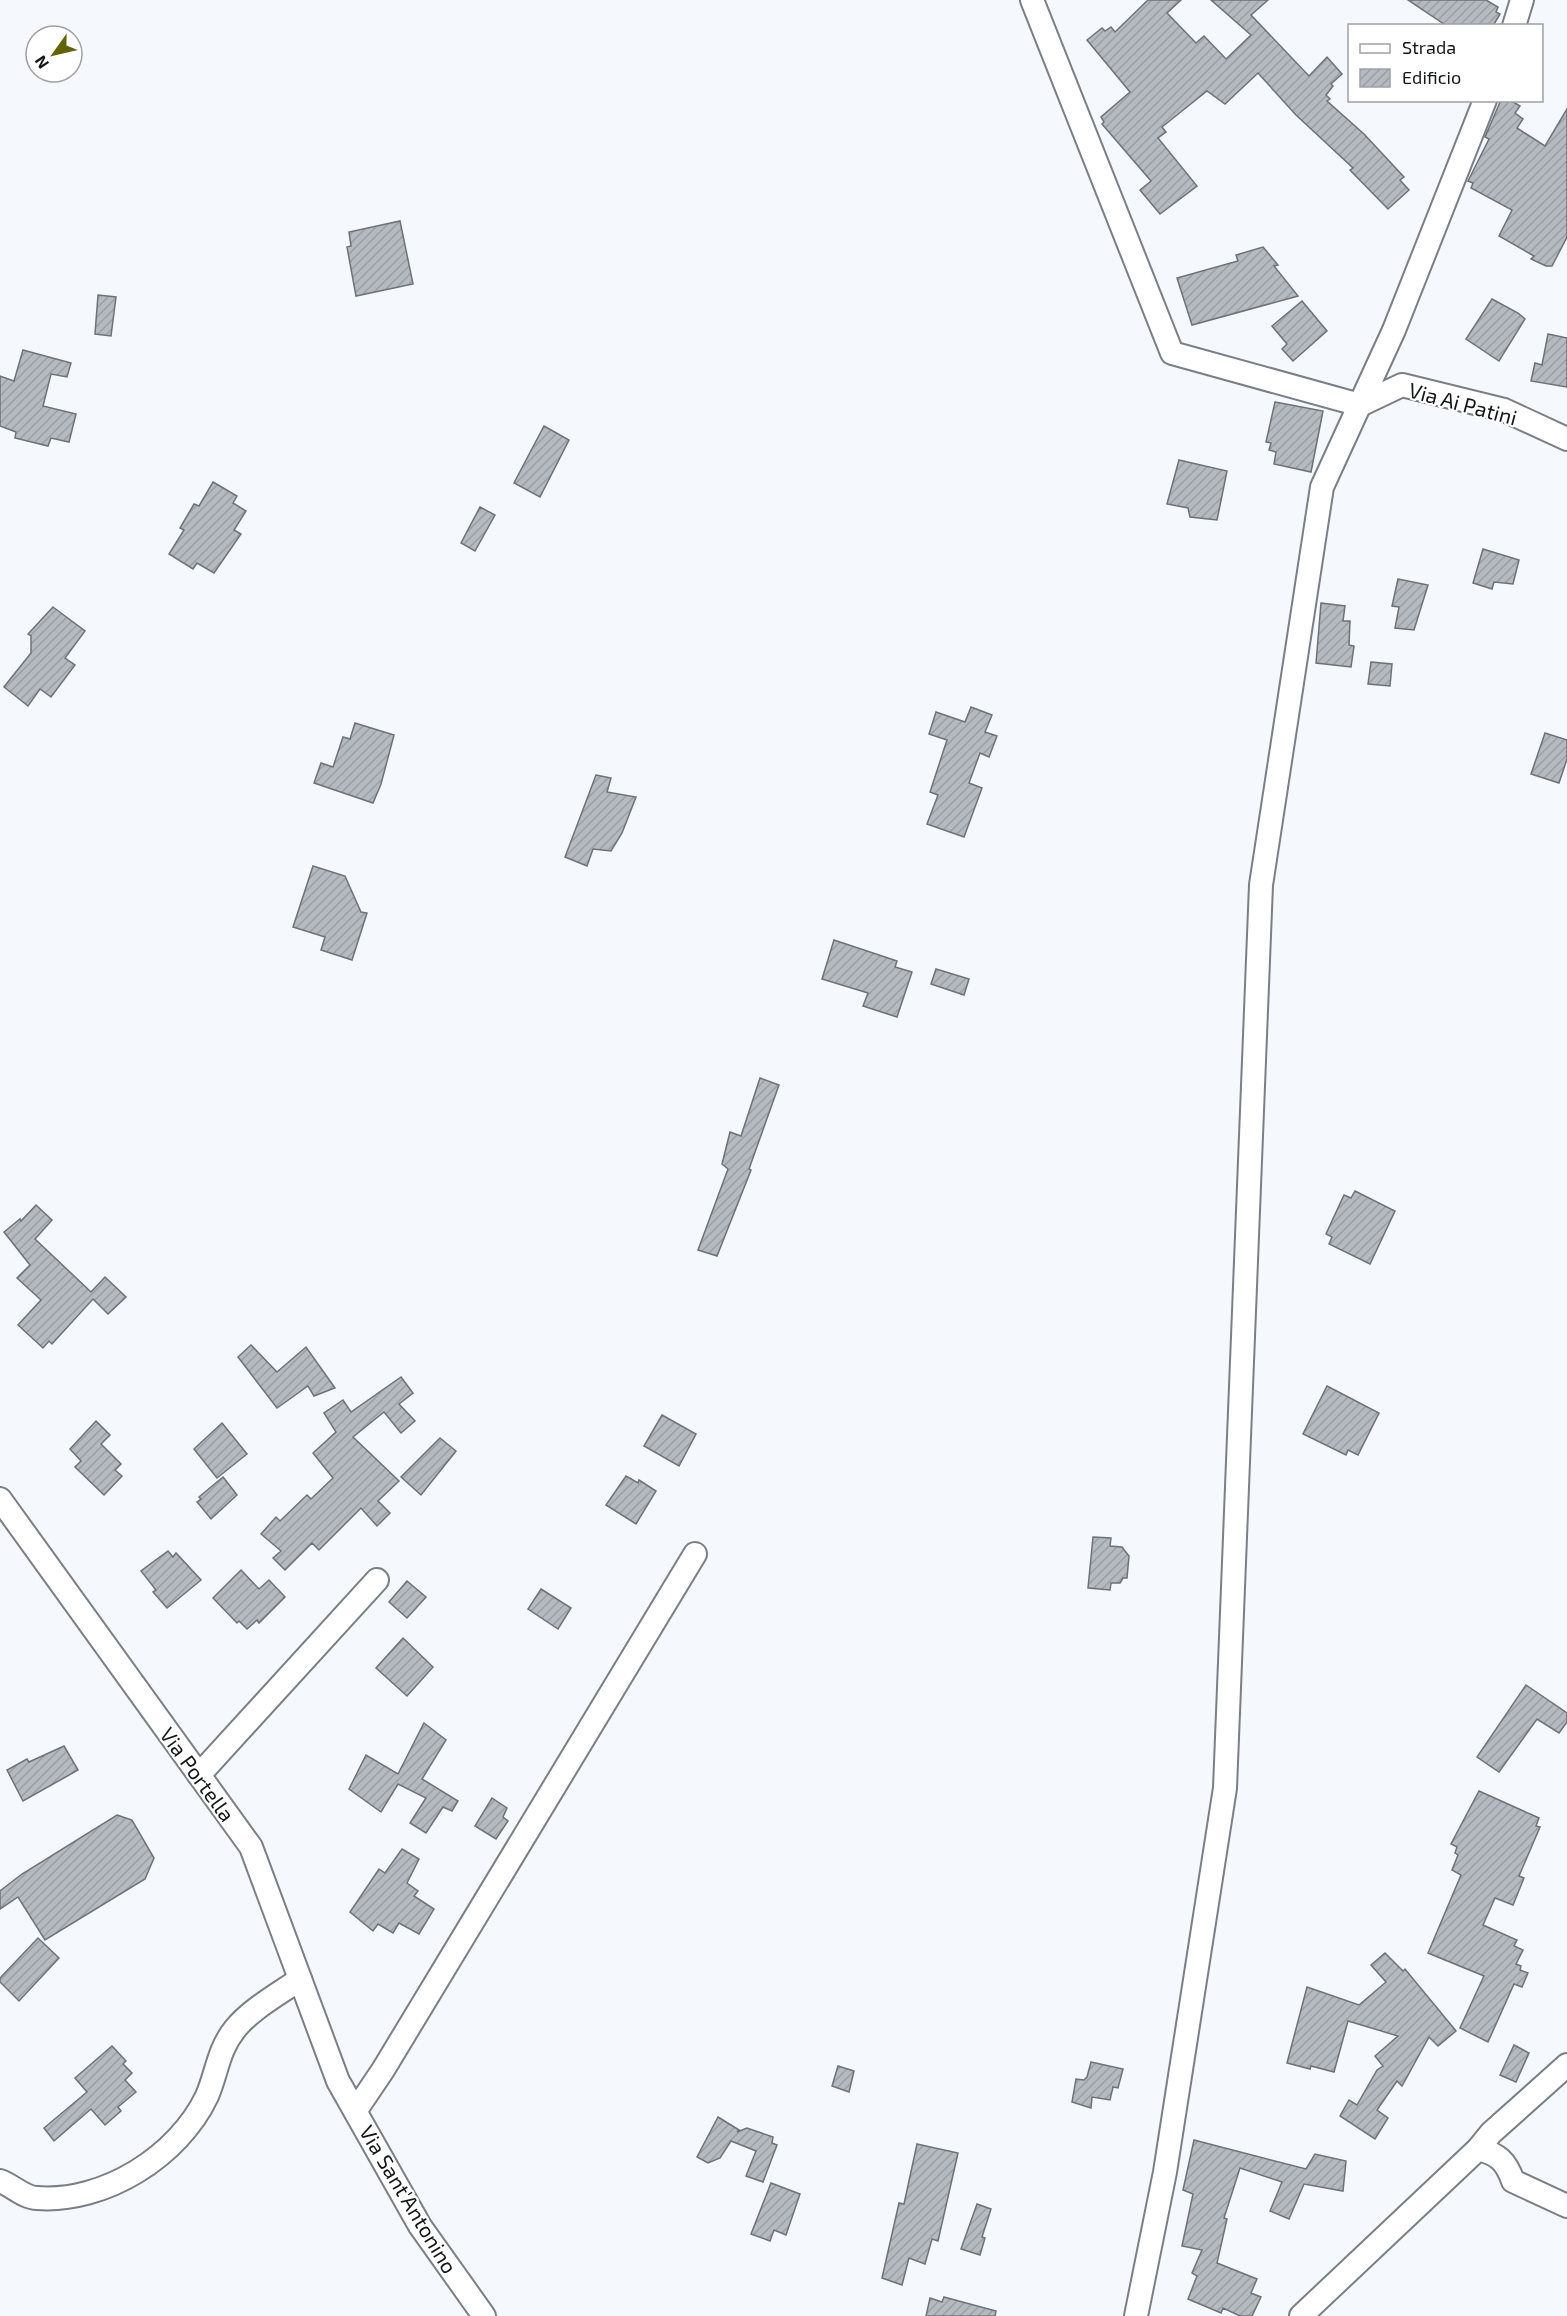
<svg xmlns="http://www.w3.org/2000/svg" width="1567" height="2316" font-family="'Exo 2',sans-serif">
  <defs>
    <pattern id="building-hatch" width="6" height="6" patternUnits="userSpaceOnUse" patternTransform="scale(1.5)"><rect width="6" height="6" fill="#b4bac0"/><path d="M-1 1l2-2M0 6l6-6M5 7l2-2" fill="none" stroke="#9a9fa4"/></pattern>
  </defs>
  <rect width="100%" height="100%" fill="#f5f9fe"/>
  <g fill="url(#building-hatch)" stroke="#6d7278" stroke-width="1.5">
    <polygon points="1148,0 1181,0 1167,13 1196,43 1204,36 1226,59 1251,35 1211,0 1268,0 1251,15 1309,76 1327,57 1342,74 1331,84 1333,86 1326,95 1330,99 1327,101 1364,134 1404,177 1400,180 1409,190 1388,209 1350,170 1353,168 1296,115 1258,73 1225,104 1207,91 1162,127 1166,132 1158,138 1197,186 1160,214 1140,190 1151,181 1102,124 1104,122 1101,117 1130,92 1087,40 1102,28 1105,31 1111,27 1115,32"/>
    <polygon points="1408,0 1486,0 1498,7 1496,12 1500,14 1493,26 1447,26"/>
    <polygon points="1501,100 1510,100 1520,106 1515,113 1523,119 1517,128 1545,146 1567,109 1567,237 1552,266 1546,266 1531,259 1534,256 1499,236 1512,210 1471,188 1473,183 1468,181 1489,139 1485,137"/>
    <polygon points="400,221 413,284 356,296 347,247 351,246 349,232"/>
    <polygon points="1263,247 1278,265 1274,266 1298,296 1192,325 1177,278 1238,261 1236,255"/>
    <polygon points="98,295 116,297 111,336 95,334"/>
    <polygon points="1492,299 1518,313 1525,319 1499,361 1466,339"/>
    <polygon points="1302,301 1327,331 1293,361 1282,349 1287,344 1272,326"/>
    <polygon points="1548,334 1567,338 1567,387 1531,381 1535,363 1542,365"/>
    <polygon points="23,350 71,363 67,377 51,374 43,406 76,414 69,442 51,438 48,446 15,438 16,432 0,426 0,376 14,381"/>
    <polygon points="1275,402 1323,411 1311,472 1274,464 1276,452 1269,450 1271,443 1266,442"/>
    <polygon points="544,426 569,440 540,497 514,483"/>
    <polygon points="1179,460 1227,471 1217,520 1190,517 1188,508 1167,504"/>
    <polygon points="213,482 237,496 233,503 246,511 234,530 241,534 214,573 197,563 193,569 169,554 184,530 180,528 194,504 199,506"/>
    <polygon points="480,507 495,515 475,551 461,543"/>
    <polygon points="1483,549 1519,560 1513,584 1494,582 1492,589 1473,583"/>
    <polygon points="1398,579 1428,585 1414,630 1395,628 1399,607 1392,606"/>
    <polygon points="1321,603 1345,606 1343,621 1350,621 1349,645 1354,646 1351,667 1316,663"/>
    <polygon points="53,607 85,631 65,658 75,665 51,697 40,689 28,706 4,687 31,653 31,636 28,634"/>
    <polygon points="1371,662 1392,664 1390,686 1368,684"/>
    <polygon points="971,707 992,715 985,732 997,736 989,757 980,753 969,783 982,788 964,837 927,824 938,795 930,792 947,740 929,734 936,712 965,722"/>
    <polygon points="355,723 394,735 381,784 373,803 314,783 321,763 333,767 343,737 350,739"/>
    <polygon points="1545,733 1567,740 1567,759 1559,783 1531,774"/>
    <polygon points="596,775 611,778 607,792 636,797 622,833 611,851 593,849 587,866 565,857"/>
    <polygon points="313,866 345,876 361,912 367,913 352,960 321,950 325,937 293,927"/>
    <polygon points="834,940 897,961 895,967 912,972 897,1017 863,1006 868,993 822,979"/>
    <polygon points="936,969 969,979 964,995 931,984"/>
    <polygon points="760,1078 779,1085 749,1169 751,1170 717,1256 698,1250 728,1169 722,1164 730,1132 741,1136"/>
    <polygon points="1355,1191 1395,1211 1370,1264 1329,1244 1332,1237 1326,1234 1344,1195 1351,1198"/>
    <polygon points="36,1205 52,1220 35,1239 91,1292 105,1277 126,1297 108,1314 93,1299 52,1344 49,1341 43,1348 18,1325 41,1300 17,1278 30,1265 4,1232 20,1219 21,1221"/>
    <polygon points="251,1345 277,1372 306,1347 335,1388 314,1396 308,1386 277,1408 238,1357"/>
    <polygon points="401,1377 413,1393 399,1404 415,1421 401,1433 384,1412 353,1437 399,1481 378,1501 390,1513 377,1526 361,1508 319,1550 312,1543 285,1570 273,1558 281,1551 261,1534 276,1517 280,1521 307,1495 311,1499 333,1478 313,1453 336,1432 324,1413 343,1400 351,1412"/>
    <polygon points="1327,1386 1379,1413 1358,1455 1348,1450 1346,1455 1303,1434"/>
    <polygon points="662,1415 696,1434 679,1466 644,1446"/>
    <polygon points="96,1421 110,1435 101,1444 121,1464 115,1470 122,1476 104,1495 75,1467 81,1461 70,1449"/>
    <polygon points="222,1423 247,1454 217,1478 194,1449"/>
    <polygon points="440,1438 456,1451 421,1495 401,1477"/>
    <polygon points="626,1476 638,1483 639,1480 656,1491 636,1524 606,1505"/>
    <polygon points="223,1477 237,1495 211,1519 197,1502 201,1499 199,1497"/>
    <polygon points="1093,1537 1111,1538 1110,1546 1122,1547 1129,1556 1127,1578 1123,1578 1120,1583 1111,1583 1110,1590 1088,1588"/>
    <polygon points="168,1551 173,1557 176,1553 201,1580 167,1608 153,1592 156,1590 141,1571"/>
    <polygon points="241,1570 259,1589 269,1580 285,1597 259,1623 257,1620 247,1629 239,1621 237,1623 213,1598"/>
    <polygon points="407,1581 426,1597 407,1618 389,1602"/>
    <polygon points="541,1589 571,1608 558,1629 528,1609"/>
    <polygon points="403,1638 433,1667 407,1696 376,1668"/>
    <polygon points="1526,1685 1567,1713 1567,1722 1559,1733 1537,1719 1499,1772 1477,1757"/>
    <polygon points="424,1723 446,1740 422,1779 458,1801 452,1811 443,1807 426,1833 410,1823 426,1798 398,1784 381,1812 349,1789 366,1755 398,1774"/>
    <polygon points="64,1746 78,1770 23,1801 7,1770 27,1759 29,1762"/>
    <polygon points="1479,1791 1539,1818 1536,1826 1540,1827 1519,1876 1524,1878 1513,1905 1495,1898 1483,1925 1517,1940 1514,1946 1523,1950 1516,1964 1521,1966 1520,1970 1528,1973 1522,1987 1514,1984 1488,2042 1460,2028 1484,1976 1428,1953 1461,1875 1452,1870 1458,1855 1455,1853 1457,1847 1451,1844"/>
    <polygon points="492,1798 507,1808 503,1817 508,1821 496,1839 475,1826"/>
    <polygon points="117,1815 132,1820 154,1858 145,1879 45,1940 18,1897 0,1909 0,1891 22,1874"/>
    <polygon points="402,1849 419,1859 407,1883 418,1891 414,1896 434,1909 419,1934 399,1923 393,1933 378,1924 373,1931 350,1912 379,1869 385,1873"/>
    <polygon points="38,1938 59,1958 19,2001 0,1982 0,1978"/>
    <polygon points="1385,1953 1403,1971 1405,1969 1456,2031 1438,2046 1429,2037 1402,2086 1397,2081 1377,2110 1388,2118 1375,2139 1340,2116 1349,2100 1357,2105 1377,2070 1383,2066 1375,2056 1398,2036 1348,2021 1334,2072 1311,2066 1310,2069 1287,2063 1307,1987 1359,2005 1386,1982 1371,1965"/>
    <polygon points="1514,2045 1529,2053 1516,2082 1500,2075"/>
    <polygon points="112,2046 126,2061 123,2064 132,2073 125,2080 136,2092 118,2107 121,2111 105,2125 91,2109 54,2141 44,2128 87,2092 75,2078"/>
    <polygon points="1091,2062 1123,2069 1118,2088 1113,2087 1110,2100 1092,2097 1091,2108 1072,2102 1076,2079 1084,2080 1087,2077"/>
    <polygon points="838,2066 854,2071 849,2092 832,2086"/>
    <polygon points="718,2117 739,2130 737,2132 747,2128 773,2137 772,2143 777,2145 763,2182 746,2176 756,2151 731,2141 720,2158 708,2163 697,2157"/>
    <polygon points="1194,2140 1306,2169 1315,2154 1346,2161 1343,2191 1304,2184 1289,2219 1270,2211 1282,2182 1240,2168 1224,2218 1227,2219 1217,2263 1257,2279 1251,2293 1261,2297 1252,2316 1240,2316 1223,2308 1221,2313 1188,2299 1197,2276 1192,2273 1202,2250 1182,2246 1193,2194 1183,2190"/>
    <polygon points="917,2144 958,2153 938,2241 932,2239 925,2264 909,2258 902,2285 882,2278 899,2203 904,2204"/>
    <polygon points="771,2183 800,2194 786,2235 774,2230 770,2241 751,2234"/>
    <polygon points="977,2204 991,2209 982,2237 985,2238 980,2255 961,2249"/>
    <polygon points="944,2297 996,2311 995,2316 926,2316 930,2298 942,2302"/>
  </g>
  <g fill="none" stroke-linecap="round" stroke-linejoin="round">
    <defs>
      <g id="minor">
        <polyline points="1032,0 1172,353 1360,405 1402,385 1504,410 1567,439"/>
        <polyline points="1514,26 1522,0"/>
        <polyline points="0,1499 251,1847 338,2081 420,2226 484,2316"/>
        <polyline points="199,1775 377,1580"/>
        <polyline points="356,2110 383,2070 695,1554"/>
        <polyline points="1478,2149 1491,2133 1567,2065"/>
        <path d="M0,2181C12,2185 24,2198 37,2198C104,2203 178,2157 207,2096C217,2073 218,2050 235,2029C251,2009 279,1994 300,1979"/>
        <polyline points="1136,2316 1165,2172 1225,1788 1261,885 1322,487 1394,330 1485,100"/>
        <path d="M1301,2316L1478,2149C1498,2154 1506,2161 1513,2181L1567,2206"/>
      </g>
    </defs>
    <use href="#minor" stroke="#7a7f85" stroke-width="26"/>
    <use href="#minor" stroke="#fff" stroke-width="22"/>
  </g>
  <g text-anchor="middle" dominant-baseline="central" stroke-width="4.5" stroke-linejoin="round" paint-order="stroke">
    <g font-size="21" fill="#131517" stroke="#fff">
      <text transform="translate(1463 403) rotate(15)">Via Ai Patini</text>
      <text transform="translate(198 1774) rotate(54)">Via Portella</text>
      <text transform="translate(409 2199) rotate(59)">Via Sant'Antonino</text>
    </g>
  </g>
  <rect x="1348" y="24" width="195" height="78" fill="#ffffff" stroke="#a1a1a2" stroke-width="1.5"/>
  <rect x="1360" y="44" width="30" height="9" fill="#ffffff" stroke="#a1a1a2" stroke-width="1.5"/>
  <text x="1402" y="54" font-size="18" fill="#131517">Strada</text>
  <rect x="1360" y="69" width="30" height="18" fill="url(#building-hatch)" stroke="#a1a1a2" stroke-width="1.5"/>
  <text x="1402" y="84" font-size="18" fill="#131517">Edificio</text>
  <g transform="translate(54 54) rotate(236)"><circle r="28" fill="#ffffff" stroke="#a1a1a2" stroke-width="1.5"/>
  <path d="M0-4.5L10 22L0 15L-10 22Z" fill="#616400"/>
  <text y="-9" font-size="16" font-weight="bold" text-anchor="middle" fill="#131517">N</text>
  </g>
</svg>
